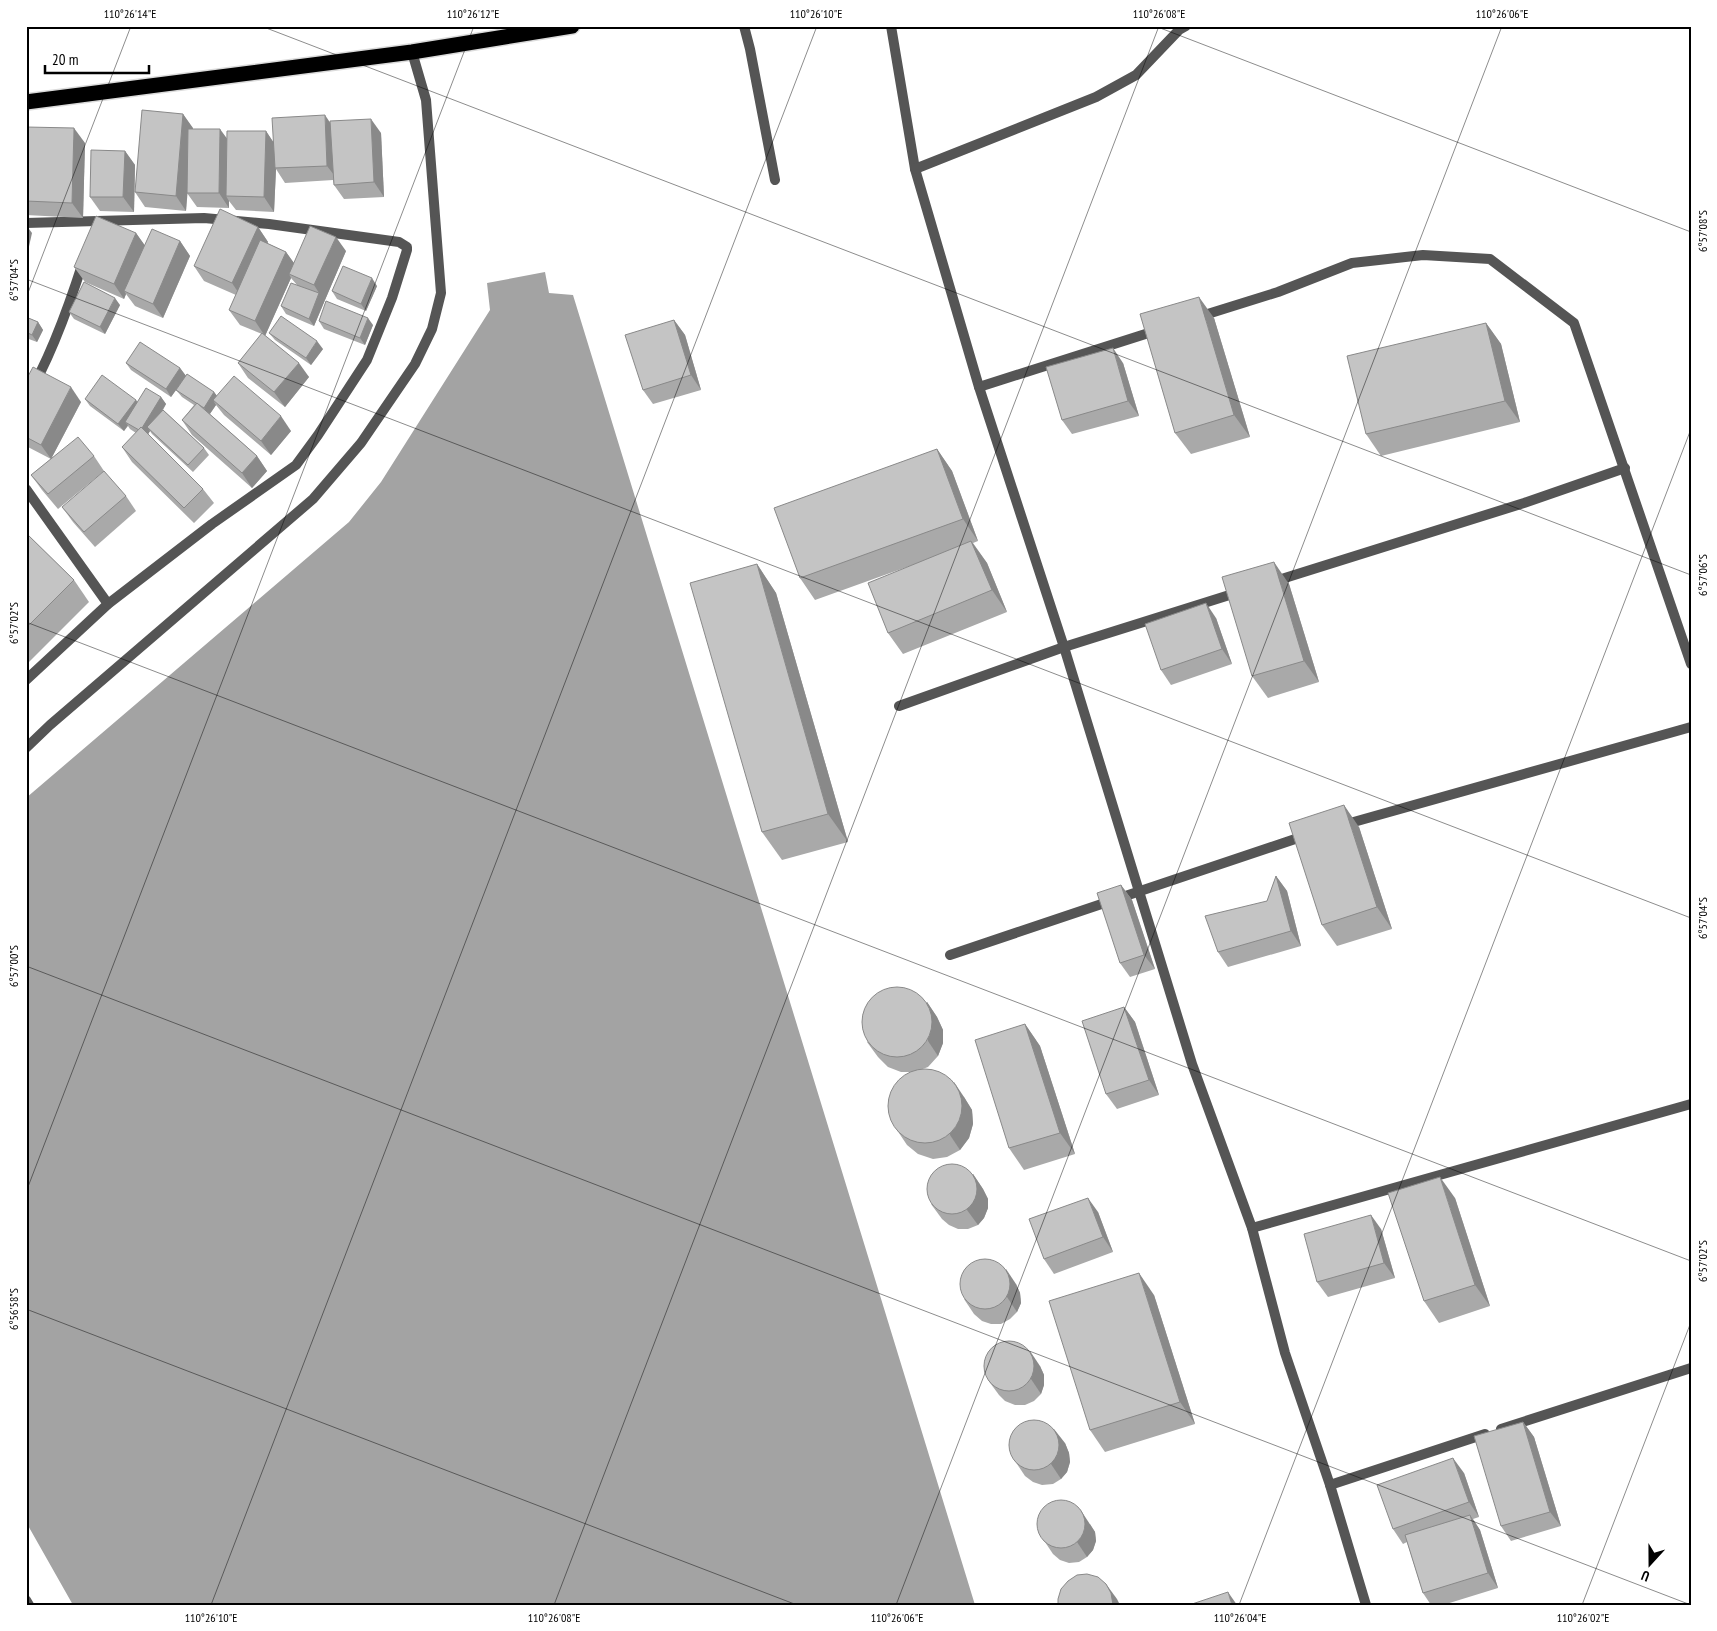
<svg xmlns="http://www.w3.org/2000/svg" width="1717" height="1631" font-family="'PT Sans Narrow',sans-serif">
  <rect width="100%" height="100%" fill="#fff"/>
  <polygon fill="#a3a3a3" points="545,272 549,293 573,295 975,1605 73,1605 26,1522 26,798 349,522 381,482 490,310 487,283"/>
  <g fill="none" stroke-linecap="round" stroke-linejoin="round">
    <defs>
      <polyline id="highway" points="26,102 412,52 572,26"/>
    </defs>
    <use href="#highway" stroke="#dbdbdb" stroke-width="18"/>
    <g stroke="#555" stroke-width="10">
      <polyline points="744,26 750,49 775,180"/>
      <polyline points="891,26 915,169 979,387 1064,647 1192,1064 1252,1228 1285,1353 1330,1485 1366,1605"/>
      <polyline points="915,169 1096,97 1136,75 1179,30 1186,26"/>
      <polyline points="1198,317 1278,292 1352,263 1423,255 1490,259 1574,323 1691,664"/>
      <polyline points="979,387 1158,330"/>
      <polyline points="1272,582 1524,503 1625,468"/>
      <polyline points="899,706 1064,647 1239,592"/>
      <polyline points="1343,825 1691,727"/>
      <polyline points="950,955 1307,835"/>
      <polyline points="1252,1228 1691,1104"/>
      <polyline points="1501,1429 1691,1368"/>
      <polyline points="1330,1485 1485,1434"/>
    </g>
    <g stroke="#555" stroke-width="10">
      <polyline points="26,223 204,218 269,224 399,242 407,247 407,250 392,298 367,360 318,435 296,465 212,524 108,604 26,680"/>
      <path d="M26,399C50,359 69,306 83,262"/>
      <polyline points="26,489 108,604"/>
      <polyline points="26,748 50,725 313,499 361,443 415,364 432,329 441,293 426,100 412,52"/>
      <polyline points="26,1600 29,1605"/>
    </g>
    <use href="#highway" stroke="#000" stroke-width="15"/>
  </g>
  <g fill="#a9a9a9">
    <polygon points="183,114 193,129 227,139 266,131 273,142 330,123 381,133 384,197 344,199 334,185 333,180 285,183 276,169 274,212 236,210 229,201 229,208 197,207 187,193 186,211 145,207 135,192"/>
    <polygon points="26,127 85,143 83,218 26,215"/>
    <polygon points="125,151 135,165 134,212 100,211 90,197"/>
    <polygon points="258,227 268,242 267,243 286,252 294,263 346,251 325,300 314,326 286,314 281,306 297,285 291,278 265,336 309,377 285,407 248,378 238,363 262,334 240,325 229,310 236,295 204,281 194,266"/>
    <polygon points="136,233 145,246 180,241 190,256 163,318 135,306 126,294 124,299 85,282 74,267"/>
    <polygon points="377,286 366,311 337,299 332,291"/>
    <polygon points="120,305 105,334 74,319 69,312"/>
    <polygon points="26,317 38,322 43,330 37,342 26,338"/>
    <polygon points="1214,318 1250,437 1191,454 1175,433"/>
    <polygon points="674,320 685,335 701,390 653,404 643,390"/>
    <polygon points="319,321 373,325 365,345 324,329"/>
    <polygon points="1486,323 1501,344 1520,422 1381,456 1366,434"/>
    <polygon points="269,333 323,349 311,365 275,340"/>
    <polygon points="126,363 180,368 186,376 171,397 131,370"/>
    <polygon points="1123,363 1139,416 1072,434 1062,420"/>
    <polygon points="26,380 81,402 51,459 94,456 104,471 58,509 42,490 31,475 51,459 26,446"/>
    <polygon points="176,390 214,392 217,396 291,431 271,455 224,415 216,405 210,414 257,456 267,471 252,488 192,435 182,420 194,405 182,397"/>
    <polygon points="161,397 166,404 163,410 204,448 209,455 193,472 152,434 150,431 148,434 203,489 214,503 194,523 132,462 122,447 136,433 130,429 128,426 124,431 90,406 85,399 136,400 137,402"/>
    <polygon points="937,449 952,471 978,541 973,543 987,563 1007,612 903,654 888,633 918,563 815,600 800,578"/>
    <polygon points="126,496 136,511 95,547 73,522 62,507"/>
    <polygon points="26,533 74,580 89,602 26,665"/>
    <polygon points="757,564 776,593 848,842 782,860 762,832"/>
    <polygon points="1289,584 1319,682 1268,698 1252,676"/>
    <polygon points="1216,618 1232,664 1171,685 1161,670"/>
    <polygon points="1359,827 1392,929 1337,946 1322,925"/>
    <polygon points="1276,876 1287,891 1301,946 1228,967 1218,952 1267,901"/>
    <polygon points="1121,885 1132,900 1155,969 1130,977 1120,963"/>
    <polygon points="927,1002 937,1017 943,1030 943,1043 938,1056 928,1067 920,1070 964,1097 972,1110 973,1124 969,1138 960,1150 947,1157 933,1159 918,1154 907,1145 897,1130 911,1072 901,1072 888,1067 878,1057 867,1042"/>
    <polygon points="1124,1007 1135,1022 1159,1095 1117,1109 1106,1094"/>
    <polygon points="1025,1024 1040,1046 1075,1154 1024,1170 1009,1148"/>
    <polygon points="973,1174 983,1189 988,1199 988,1208 984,1218 978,1225 968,1229 958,1229 949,1225 942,1219 931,1204"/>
    <polygon points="1455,1198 1490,1306 1439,1323 1424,1301"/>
    <polygon points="1098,1212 1113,1252 1054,1274 1044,1259"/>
    <polygon points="1381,1229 1395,1278 1328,1297 1317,1282"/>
    <polygon points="1016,1284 1020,1293 1021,1303 1017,1312 1010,1319 1001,1324 991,1324 982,1321 974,1314 964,1299"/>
    <polygon points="1154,1295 1195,1424 1105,1452 1090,1430"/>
    <polygon points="1040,1366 1044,1375 1044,1385 1041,1394 1034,1401 1025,1405 1015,1405 1005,1401 999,1395 988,1380"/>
    <polygon points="1523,1422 1534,1437 1561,1526 1511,1541 1501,1526"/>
    <polygon points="1065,1443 1069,1453 1070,1462 1067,1472 1061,1479 1053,1484 1042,1485 1033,1482 1025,1476 1015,1461"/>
    <polygon points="1464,1473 1479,1517 1473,1519 1480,1530 1498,1588 1443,1605 1431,1605 1423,1593 1407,1542 1403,1544 1393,1529"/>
    <polygon points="1090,1524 1095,1532 1096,1541 1093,1550 1087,1557 1079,1562 1069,1563 1060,1560 1053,1554 1043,1539"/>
  </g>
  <g fill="#898989">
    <polygon points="183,114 193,128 186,211 176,196"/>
    <polygon points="325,115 335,130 338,180 327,166"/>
    <polygon points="371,119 381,133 384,197 374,182"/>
    <polygon points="74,128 85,143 83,218 72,203"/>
    <polygon points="220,129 231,144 226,196 229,201 229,208 219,193"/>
    <polygon points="266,131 276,146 275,168 276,169 274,212 264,197"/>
    <polygon points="125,151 135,165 134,212 123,197"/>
    <polygon points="26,225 32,233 26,260"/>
    <polygon points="258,227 268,242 242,298 232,283"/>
    <polygon points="136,233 146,247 124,291 126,294 124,299 114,284"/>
    <polygon points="336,237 346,251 325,300 314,326 309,319 319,293 314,285"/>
    <polygon points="180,241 190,256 163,318 153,304"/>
    <polygon points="286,252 296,266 289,274 291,278 265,336 255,321"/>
    <polygon points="372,278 377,286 366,311 361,304"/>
    <polygon points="1199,297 1214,318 1250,437 1234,415"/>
    <polygon points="115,298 120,305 105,334 100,327"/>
    <polygon points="368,318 373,325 365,345 360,338"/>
    <polygon points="674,320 685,335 701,390 691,375"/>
    <polygon points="38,322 43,330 37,342 32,335"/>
    <polygon points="1486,323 1501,344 1520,422 1505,401"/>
    <polygon points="317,341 323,349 311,365 306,358"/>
    <polygon points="1113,348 1123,363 1139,416 1128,401"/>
    <polygon points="299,363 309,377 285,407 274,392"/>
    <polygon points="180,368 186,376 171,397 166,389"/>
    <polygon points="71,387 81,402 51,459 41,445"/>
    <polygon points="214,392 220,400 213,400 216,405 209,415 204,408"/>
    <polygon points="161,397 166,404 150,430 147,427 150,431 146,438 140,431"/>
    <polygon points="136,400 141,408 125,422 128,425 124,431 118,424"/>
    <polygon points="281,416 291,431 271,455 261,441"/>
    <polygon points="937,449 952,471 978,541 963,519"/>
    <polygon points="257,456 267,471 252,488 242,473"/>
    <polygon points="971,541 987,563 1007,612 992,590"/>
    <polygon points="1274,562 1289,584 1319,682 1304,661"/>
    <polygon points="757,564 776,593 848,842 828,814"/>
    <polygon points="1206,603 1216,618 1232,664 1222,649"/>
    <polygon points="1344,805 1359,827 1392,929 1377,907"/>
    <polygon points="1276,876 1287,891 1301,946 1291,931"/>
    <polygon points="1121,885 1132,900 1155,969 1144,955"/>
    <polygon points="927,1002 937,1017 943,1030 943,1043 938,1056 928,1041"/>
    <polygon points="1124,1007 1135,1022 1159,1095 1149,1080"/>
    <polygon points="1025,1024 1040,1046 1075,1154 1060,1133"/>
    <polygon points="954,1082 964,1097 972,1110 973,1124 969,1138 960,1150 950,1135"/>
    <polygon points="973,1174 983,1189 988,1199 988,1208 984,1218 978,1225 967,1210"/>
    <polygon points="1440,1177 1455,1198 1490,1306 1475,1285"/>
    <polygon points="1088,1198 1098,1212 1113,1252 1103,1237"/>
    <polygon points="1371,1215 1381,1229 1395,1278 1384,1263"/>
    <polygon points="1006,1269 1016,1284 1020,1293 1021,1303 1017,1312 1007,1297"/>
    <polygon points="1139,1273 1154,1295 1195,1424 1180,1402"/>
    <polygon points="1030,1351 1040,1366 1044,1375 1044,1385 1041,1394 1031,1379"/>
    <polygon points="1523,1422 1534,1437 1561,1526 1550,1512"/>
    <polygon points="1054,1429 1065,1443 1069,1453 1070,1462 1067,1472 1061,1479 1051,1464"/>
    <polygon points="1453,1458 1464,1473 1479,1517 1469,1502"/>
    <polygon points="1080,1509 1095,1532 1096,1541 1093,1550 1087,1557 1077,1542"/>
    <polygon points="1470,1515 1480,1530 1498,1588 1488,1573"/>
    <polygon points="1106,1584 1117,1599 1120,1605 1113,1605"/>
    <polygon points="1228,1592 1237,1605 1232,1605"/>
  </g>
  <g fill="#c4c4c4" stroke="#898989">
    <polygon points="142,110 183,114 176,196 135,192"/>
    <polygon points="325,115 327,166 275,168 272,118"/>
    <polygon points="371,119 374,182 334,185 330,121"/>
    <polygon points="26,127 74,128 72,203 26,201"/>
    <polygon points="188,129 220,129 219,193 187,193"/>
    <polygon points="227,131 266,131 264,197 226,196"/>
    <polygon points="91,150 125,151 123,197 90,197"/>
    <polygon points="220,209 258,227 232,283 194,266"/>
    <polygon points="96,216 136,233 114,284 74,267"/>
    <polygon points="310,226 336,237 314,285 289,274"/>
    <polygon points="152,229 180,241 153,304 124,291"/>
    <polygon points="260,240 286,252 255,321 229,310"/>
    <polygon points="343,266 372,278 361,304 332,291"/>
    <polygon points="84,282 115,298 100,327 69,312"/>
    <polygon points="291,283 319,293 309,319 281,306"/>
    <polygon points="1199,297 1234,415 1175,433 1140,314"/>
    <polygon points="326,301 368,318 360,338 319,321"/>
    <polygon points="281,316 317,341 306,358 269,333"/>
    <polygon points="26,317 38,322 32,335 26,332"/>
    <polygon points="674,320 691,375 643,390 625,335"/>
    <polygon points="1486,323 1505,401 1366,434 1347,356"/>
    <polygon points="262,333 299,363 274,392 238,363"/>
    <polygon points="140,342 180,368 166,389 126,363"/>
    <polygon points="1113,348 1128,401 1062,420 1046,367"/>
    <polygon points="33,367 71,387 41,445 26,437 26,380"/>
    <polygon points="187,374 214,392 204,408 176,390"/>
    <polygon points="102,375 136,400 118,424 85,399"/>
    <polygon points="234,376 281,416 261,441 213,400"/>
    <polygon points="146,388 161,397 142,428 141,427 139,430 125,422"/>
    <polygon points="197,403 257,456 242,473 182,420"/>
    <polygon points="163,410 204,448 188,465 147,427"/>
    <polygon points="141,427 203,489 184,508 122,447"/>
    <polygon points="78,437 94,456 48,494 31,475"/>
    <polygon points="937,449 963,519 800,578 774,508"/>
    <polygon points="104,471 126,496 84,532 62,507"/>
    <polygon points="26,533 74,580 26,628"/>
    <polygon points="971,541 992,590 888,633 868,583"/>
    <polygon points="1274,562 1304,661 1252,676 1222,577"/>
    <polygon points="757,564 828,814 762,832 690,583"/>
    <polygon points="1206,603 1222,649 1161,670 1145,624"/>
    <polygon points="1344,805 1377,907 1322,925 1289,823"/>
    <polygon points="1276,876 1291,931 1218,952 1205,916 1267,901"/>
    <polygon points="1121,885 1144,955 1120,963 1097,893"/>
    <circle cx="897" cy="1022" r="35"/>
    <polygon points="1124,1007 1149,1080 1106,1094 1082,1021"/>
    <polygon points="1025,1024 1060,1133 1009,1148 975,1040"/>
    <circle cx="925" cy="1106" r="37"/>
    <circle cx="952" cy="1189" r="25"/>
    <polygon points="1440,1177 1475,1285 1424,1301 1388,1193"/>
    <polygon points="1088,1198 1103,1237 1044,1259 1029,1219"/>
    <polygon points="1371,1215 1384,1263 1317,1282 1304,1234"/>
    <circle cx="985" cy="1284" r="25"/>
    <polygon points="1139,1273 1180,1402 1090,1430 1049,1301"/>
    <circle cx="1009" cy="1366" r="25"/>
    <circle cx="1034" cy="1445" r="25"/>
    <polygon points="1523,1422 1550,1512 1501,1526 1474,1436"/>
    <polygon points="1453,1458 1469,1502 1393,1529 1377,1485"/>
    <circle cx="1061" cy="1524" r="24"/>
    <polygon points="1470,1515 1488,1573 1423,1593 1405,1535"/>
    <polygon points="1087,1574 1098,1577 1106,1584 1111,1593 1113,1605 1058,1605 1058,1599 1061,1589 1068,1581 1077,1575"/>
    <polygon points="1228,1592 1232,1605 1189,1605"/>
  </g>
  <path fill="none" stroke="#000" stroke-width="1" stroke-opacity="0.45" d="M261,26L1691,575M1155,26L1691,232M26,279L1691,918M26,298L131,26M26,622L1691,1261M26,966L1691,1605M26,1192L474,26M26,1309L797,1605M211,1605L817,26M554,1605L1159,26M896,1605L1502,26M1239,1605L1691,429M1582,1605L1691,1322"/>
  <rect width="1717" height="1631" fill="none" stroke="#ffffff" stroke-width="55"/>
  <g transform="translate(1650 1564) rotate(201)" stroke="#ffffff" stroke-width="4" paint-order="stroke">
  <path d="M0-4L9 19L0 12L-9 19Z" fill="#000000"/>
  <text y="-8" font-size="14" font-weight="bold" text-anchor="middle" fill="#000000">U</text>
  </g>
  <path d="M45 65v8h104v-8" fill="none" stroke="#000000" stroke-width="2.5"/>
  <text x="52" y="65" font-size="15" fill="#000000" stroke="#ffffff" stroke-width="4" paint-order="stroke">20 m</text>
  <rect x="28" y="28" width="1662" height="1576" fill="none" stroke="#000" stroke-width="2"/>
  <g font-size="12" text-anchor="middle" fill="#000">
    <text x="130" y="18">110°26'14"E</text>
    <text x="473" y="18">110°26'12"E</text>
    <text x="816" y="18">110°26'10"E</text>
    <text x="1159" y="18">110°26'08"E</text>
    <text x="1502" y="18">110°26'06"E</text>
    <text transform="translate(1703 231) rotate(-90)" y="4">6°57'08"S</text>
    <text transform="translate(14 280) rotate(-90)" y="4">6°57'04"S</text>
    <text transform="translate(1703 575) rotate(-90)" y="4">6°57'06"S</text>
    <text transform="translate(14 623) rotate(-90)" y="4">6°57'02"S</text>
    <text transform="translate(1703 918) rotate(-90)" y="4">6°57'04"S</text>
    <text transform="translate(14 966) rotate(-90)" y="4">6°57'00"S</text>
    <text transform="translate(1703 1261) rotate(-90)" y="4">6°57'02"S</text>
    <text transform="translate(14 1309) rotate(-90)" y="4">6°56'58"S</text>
    <text x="211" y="1622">110°26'10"E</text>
    <text x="554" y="1622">110°26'08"E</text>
    <text x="897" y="1622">110°26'06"E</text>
    <text x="1240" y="1622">110°26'04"E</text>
    <text x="1583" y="1622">110°26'02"E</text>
  </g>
</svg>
